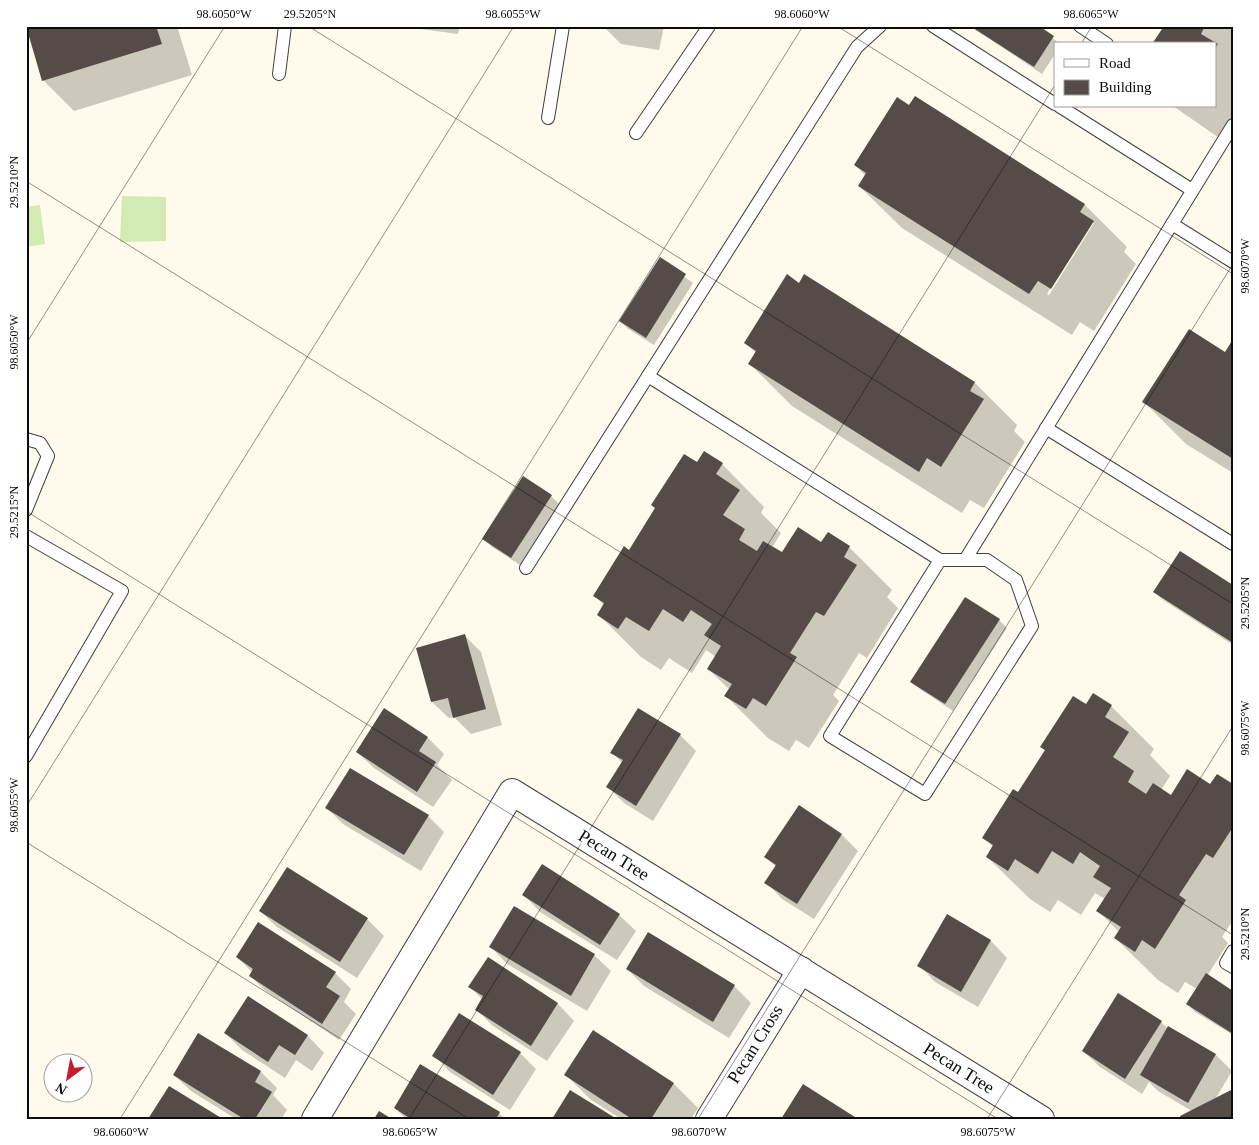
<svg xmlns="http://www.w3.org/2000/svg" width="1259" height="1145" font-family="'Times New Roman',serif">
  <rect width="100%" height="100%" fill="#fffaeb"/>
  <g fill="#d2ebb2">
    <polygon points="122,196 166,197 166,241 120,242"/>
    <polygon points="40,205 45,244 26,247 26,207"/>
  </g>
  <g fill="#0003" fill-rule="evenodd">
    <polygon points="26,26 177,26 192,75 74,111 43,80"/>
    <polygon points="399,26 460,26 458,34"/>
    <polygon points="603,26 664,26 659,50 621,44"/>
    <polygon points="970,26 1037,26 1060,44 1055,44 1055,54 1042,74"/>
    <polygon points="1165,26 1233,26 1233,129 1225,142 1173,106 1215,106 1215,44"/>
    <path d="M915,98L1085,205L1127,247L1124,252L1136,264L1094,331L1080,322L1072,335L902,228L859,186L866,176L855,165ZM1091,223H1094L1049,295L1047,294Z"/>
    <polygon points="660,259 693,283 654,345 628,329 620,321"/>
    <polygon points="805,276 975,383 1017,425 1014,431 1025,442 984,508 970,500 962,513 792,406 750,364 756,353 745,343"/>
    <polygon points="1233,342 1233,473 1186,444 1144,402 1226,353"/>
    <polygon points="697,464 722,464 764,507 761,513 781,533 772,548 782,554 822,544 828,533 849,547 892,590 887,597 898,608 867,658 859,653 833,695 839,701 809,748 796,740 789,751 768,738 726,696 730,690 708,669 716,657 706,650 692,673 669,658 661,670 641,657 598,614 604,605 594,595"/>
    <polygon points="551,496 559,504 520,565 492,547 484,539"/>
    <polygon points="1233,587 1233,645 1163,600 1155,592"/>
    <polygon points="999,620 1007,628 953,711 920,689 912,681"/>
    <polygon points="465,636 481,652 502,725 471,734 454,717 449,718 432,702"/>
    <polygon points="1093,695 1111,706 1154,749 1150,755 1170,776 1161,790 1171,797 1211,786 1233,785 1233,920 1222,937 1228,943 1207,976 1233,992 1233,1035 1195,1012 1187,1004 1197,989 1185,982 1178,993 1158,980 1115,938 1119,932 1098,911 1105,899 1095,893 1081,915 1058,900 1050,912 1030,899 987,857 993,847 984,837 1019,794 1046,751 1041,747 1087,706"/>
    <polygon points="680,735 696,751 653,821 624,803 608,787 622,763 612,752"/>
    <polygon points="428,738 444,754 437,765 452,780 433,807 374,768 357,752"/>
    <polygon points="799,807 842,835 858,851 814,919 782,899 766,882 776,867 766,857"/>
    <polygon points="327,808 428,816 444,832 421,871 343,824"/>
    <polygon points="287,869 367,919 384,936 357,978 277,927 260,911"/>
    <polygon points="524,895 619,915 636,931 617,960 540,912"/>
    <polygon points="948,916 991,941 1007,958 978,1007 935,982 919,965"/>
    <polygon points="491,947 594,955 611,971 587,1011 507,964"/>
    <polygon points="237,957 335,973 351,989 344,1002 356,1014 339,1040 267,992 250,976 252,972"/>
    <polygon points="488,959 558,1004 574,1021 547,1061 493,1026 476,1009 482,999 470,987"/>
    <polygon points="627,969 734,986 751,1003 729,1038 644,986"/>
    <polygon points="249,998 308,1036 324,1053 312,1071 296,1060 285,1078 242,1050 225,1033"/>
    <polygon points="1161,1022 1168,1029 1216,1055 1232,1071 1216,1098 1192,1111 1158,1091 1149,1082 1142,1094 1100,1067 1083,1051"/>
    <polygon points="594,1032 674,1084 698,1108 691,1119 621,1119 590,1099 566,1075"/>
    <polygon points="520,1053 536,1069 510,1110 450,1072 434,1055"/>
    <polygon points="420,1066 499,1113 505,1119 406,1119 395,1108"/>
    <polygon points="261,1072 277,1088 273,1095 287,1110 281,1119 236,1119 191,1091 174,1075"/>
  </g>
  <g fill="#554c48">
    <polygon points="26,26 156,26 162,44 42,81"/>
    <polygon points="970,26 1039,26 1054,36 1034,67"/>
    <polygon points="1164,26 1205,26 1201,34 1218,44 1215,48 1215,44 1152,44"/>
    <polygon points="915,96 1085,204 1080,212 1094,221 1051,289 1038,281 1029,294 858,186 866,173 854,165 897,97 909,105"/>
    <polygon points="660,257 686,274 646,338 619,321"/>
    <polygon points="787,274 799,283 804,274 975,382 970,391 984,399 941,467 927,458 919,472 748,364 756,351 744,343"/>
    <polygon points="1189,329 1225,352 1233,339 1233,459 1142,402"/>
    <polygon points="704,451 723,463 716,474 740,490 723,515 745,529 739,540 757,551 763,541 782,552 798,527 821,542 828,532 850,546 844,557 857,565 824,616 816,612 790,653 797,657 766,706 753,698 746,709 724,696 732,684 707,669 721,646 704,635 712,624 691,610 683,622 663,609 649,631 626,617 618,629 597,615 604,603 593,596 624,546 629,550 655,508 651,505 684,454 697,462"/>
    <polygon points="523,476 552,495 511,558 482,539"/>
    <polygon points="1180,551 1233,585 1233,643 1153,592"/>
    <polygon points="965,597 1000,619 945,704 910,682"/>
    <polygon points="465,634 486,709 453,718 448,698 431,702 416,648"/>
    <polygon points="1093,693 1112,705 1105,717 1129,732 1113,757 1134,771 1128,782 1146,794 1153,783 1171,795 1187,769 1210,784 1217,774 1233,784 1233,827 1213,858 1206,854 1179,895 1186,900 1155,949 1142,940 1135,952 1114,938 1121,927 1096,911 1111,888 1093,877 1100,866 1080,852 1073,864 1052,851 1038,874 1015,859 1008,871 986,857 993,845 982,838 1013,789 1018,792 1045,750 1040,747 1073,696 1086,704"/>
    <polygon points="384,708 428,737 419,751 436,762 417,792 356,752"/>
    <polygon points="638,708 681,734 636,806 606,787 623,760 610,753"/>
    <polygon points="350,768 429,815 404,855 325,808"/>
    <polygon points="799,805 842,834 797,904 764,883 776,865 764,857"/>
    <polygon points="542,864 620,914 600,945 522,895"/>
    <polygon points="287,867 368,918 340,962 259,911"/>
    <polygon points="514,906 595,954 571,996 489,947"/>
    <polygon points="947,914 991,940 961,992 917,966"/>
    <polygon points="258,922 336,972 326,987 340,996 322,1024 249,976 253,969 236,957"/>
    <polygon points="648,932 735,985 713,1022 626,969"/>
    <polygon points="488,957 558,1003 531,1046 475,1010 483,996 468,987"/>
    <polygon points="1206,973 1233,991 1233,1034 1186,1004"/>
    <polygon points="1118,993 1162,1021 1125,1079 1082,1051"/>
    <polygon points="248,996 308,1035 295,1055 279,1045 268,1062 224,1033"/>
    <polygon points="459,1013 521,1052 493,1095 432,1056"/>
    <polygon points="1168,1026 1216,1054 1188,1103 1140,1075"/>
    <polygon points="593,1030 674,1083 651,1119 632,1119 564,1075"/>
    <polygon points="198,1033 261,1071 255,1082 272,1092 255,1119 244,1119 173,1075"/>
    <polygon points="420,1064 500,1112 496,1119 411,1119 394,1108"/>
    <polygon points="803,1084 858,1119 781,1119"/>
    <polygon points="169,1086 223,1119 148,1119"/>
    <polygon points="1233,1089 1233,1119 1181,1119 1180,1116"/>
    <polygon points="570,1090 617,1119 552,1119"/>
    <polygon points="379,1111 392,1119 374,1119"/>
  </g>
  <g fill="none" stroke-linecap="round" stroke-linejoin="round">
    <defs>
      <g id="lane">
        <polyline points="933,26 1055,104"/>
        <polyline points="1080,26 1107,44"/>
        <polyline points="279,74 285,26"/>
        <polyline points="1059,106 1192,190"/>
        <polyline points="548,118 563,26"/>
        <polyline points="636,133 709,26"/>
        <polyline points="1172,224 1233,262"/>
        <polyline points="648,376 940,560 830,736 925,794 1032,626 1016,580 987,560 940,560"/>
        <polyline points="1046,428 1233,544"/>
        <polyline points="26,439 40,443 48,456 26,510"/>
        <polyline points="26,536 122,591 26,756"/>
        <polyline points="965,560 1233,125"/>
        <polyline points="526,568 857,47 880,26"/>
        <polyline points="1233,951 1226,963 1233,967"/>
      </g>
      <g id="street">
        <polyline points="315,1119 512,792 1041,1119"/>
        <polyline points="709,1119 801,970"/>
      </g>
    </defs>
    <use href="#lane" stroke="#3f3f3f" stroke-width="14"/>
    <use href="#street" stroke="#3f3f3f" stroke-width="28"/>
    <use href="#lane" stroke="#fff" stroke-width="12"/>
    <use href="#street" stroke="#fff" stroke-width="26"/>
  </g>
  <path fill="none" stroke="#0c0c0c" stroke-width="1" stroke-opacity="0.45" d="M308,26L1233,604M837,26L1233,274M1081,44L1092,26M26,181L1233,935M26,344L225,26M26,511L998,1119M26,807L514,26M26,842L469,1119M120,1119L803,26M409,1119L1055,85M698,1119L1233,264M987,1119L1233,726"/>
  <g text-anchor="middle" dominant-baseline="central" stroke-width="5" stroke-linejoin="round" paint-order="stroke">
    <g font-size="18" fill="#0c0c0c" stroke="#fff">
      <text transform="translate(614 855) rotate(32)">Pecan Tree</text>
      <text transform="translate(755 1044) rotate(-58)">Pecan Cross</text>
      <text transform="translate(959 1068) rotate(32)">Pecan Tree</text>
    </g>
  </g>
  <rect width="1259" height="1145" fill="none" stroke="#ffffff" stroke-width="55"/>
  <rect x="1054" y="42" width="162" height="65" fill="#ffffff" stroke="#9e9e9e"/>
  <rect x="1064" y="59" width="25" height="8" fill="#ffffff" stroke="#9e9e9e"/>
  <text x="1099" y="68" font-size="15" fill="#0c0c0c">Road</text>
  <rect x="1064" y="80" width="25" height="15" fill="#554c48" stroke="#9e9e9e"/>
  <text x="1099" y="92" font-size="15" fill="#0c0c0c">Building</text>
  <g transform="translate(68 1078) rotate(212)"><circle r="24" fill="#ffffff" stroke="#9e9e9e"/>
  <path d="M0-4L9 19L0 12L-9 19Z" fill="#c31c2c"/>
  <text y="-8" font-size="14" font-weight="bold" text-anchor="middle" fill="#0c0c0c">N</text>
  </g>
  <rect x="28" y="28" width="1204" height="1090" fill="none" stroke="#0c0c0c" stroke-width="2"/>
  <g font-size="12" text-anchor="middle" fill="#0c0c0c">
    <text x="224" y="18">98.6050°W</text>
    <text x="310" y="18">29.5205°N</text>
    <text x="513" y="18">98.6055°W</text>
    <text x="802" y="18">98.6060°W</text>
    <text x="1091" y="18">98.6065°W</text>
    <text transform="translate(14 182) rotate(-90)" y="4">29.5210°N</text>
    <text transform="translate(1245 266) rotate(-90)" y="4">98.6070°W</text>
    <text transform="translate(14 342) rotate(-90)" y="4">98.6050°W</text>
    <text transform="translate(14 512) rotate(-90)" y="4">29.5215°N</text>
    <text transform="translate(1245 603) rotate(-90)" y="4">29.5205°N</text>
    <text transform="translate(1245 728) rotate(-90)" y="4">98.6075°W</text>
    <text transform="translate(14 805) rotate(-90)" y="4">98.6055°W</text>
    <text transform="translate(1245 934) rotate(-90)" y="4">29.5210°N</text>
    <text x="121" y="1136">98.6060°W</text>
    <text x="410" y="1136">98.6065°W</text>
    <text x="699" y="1136">98.6070°W</text>
    <text x="988" y="1136">98.6075°W</text>
  </g>
</svg>
